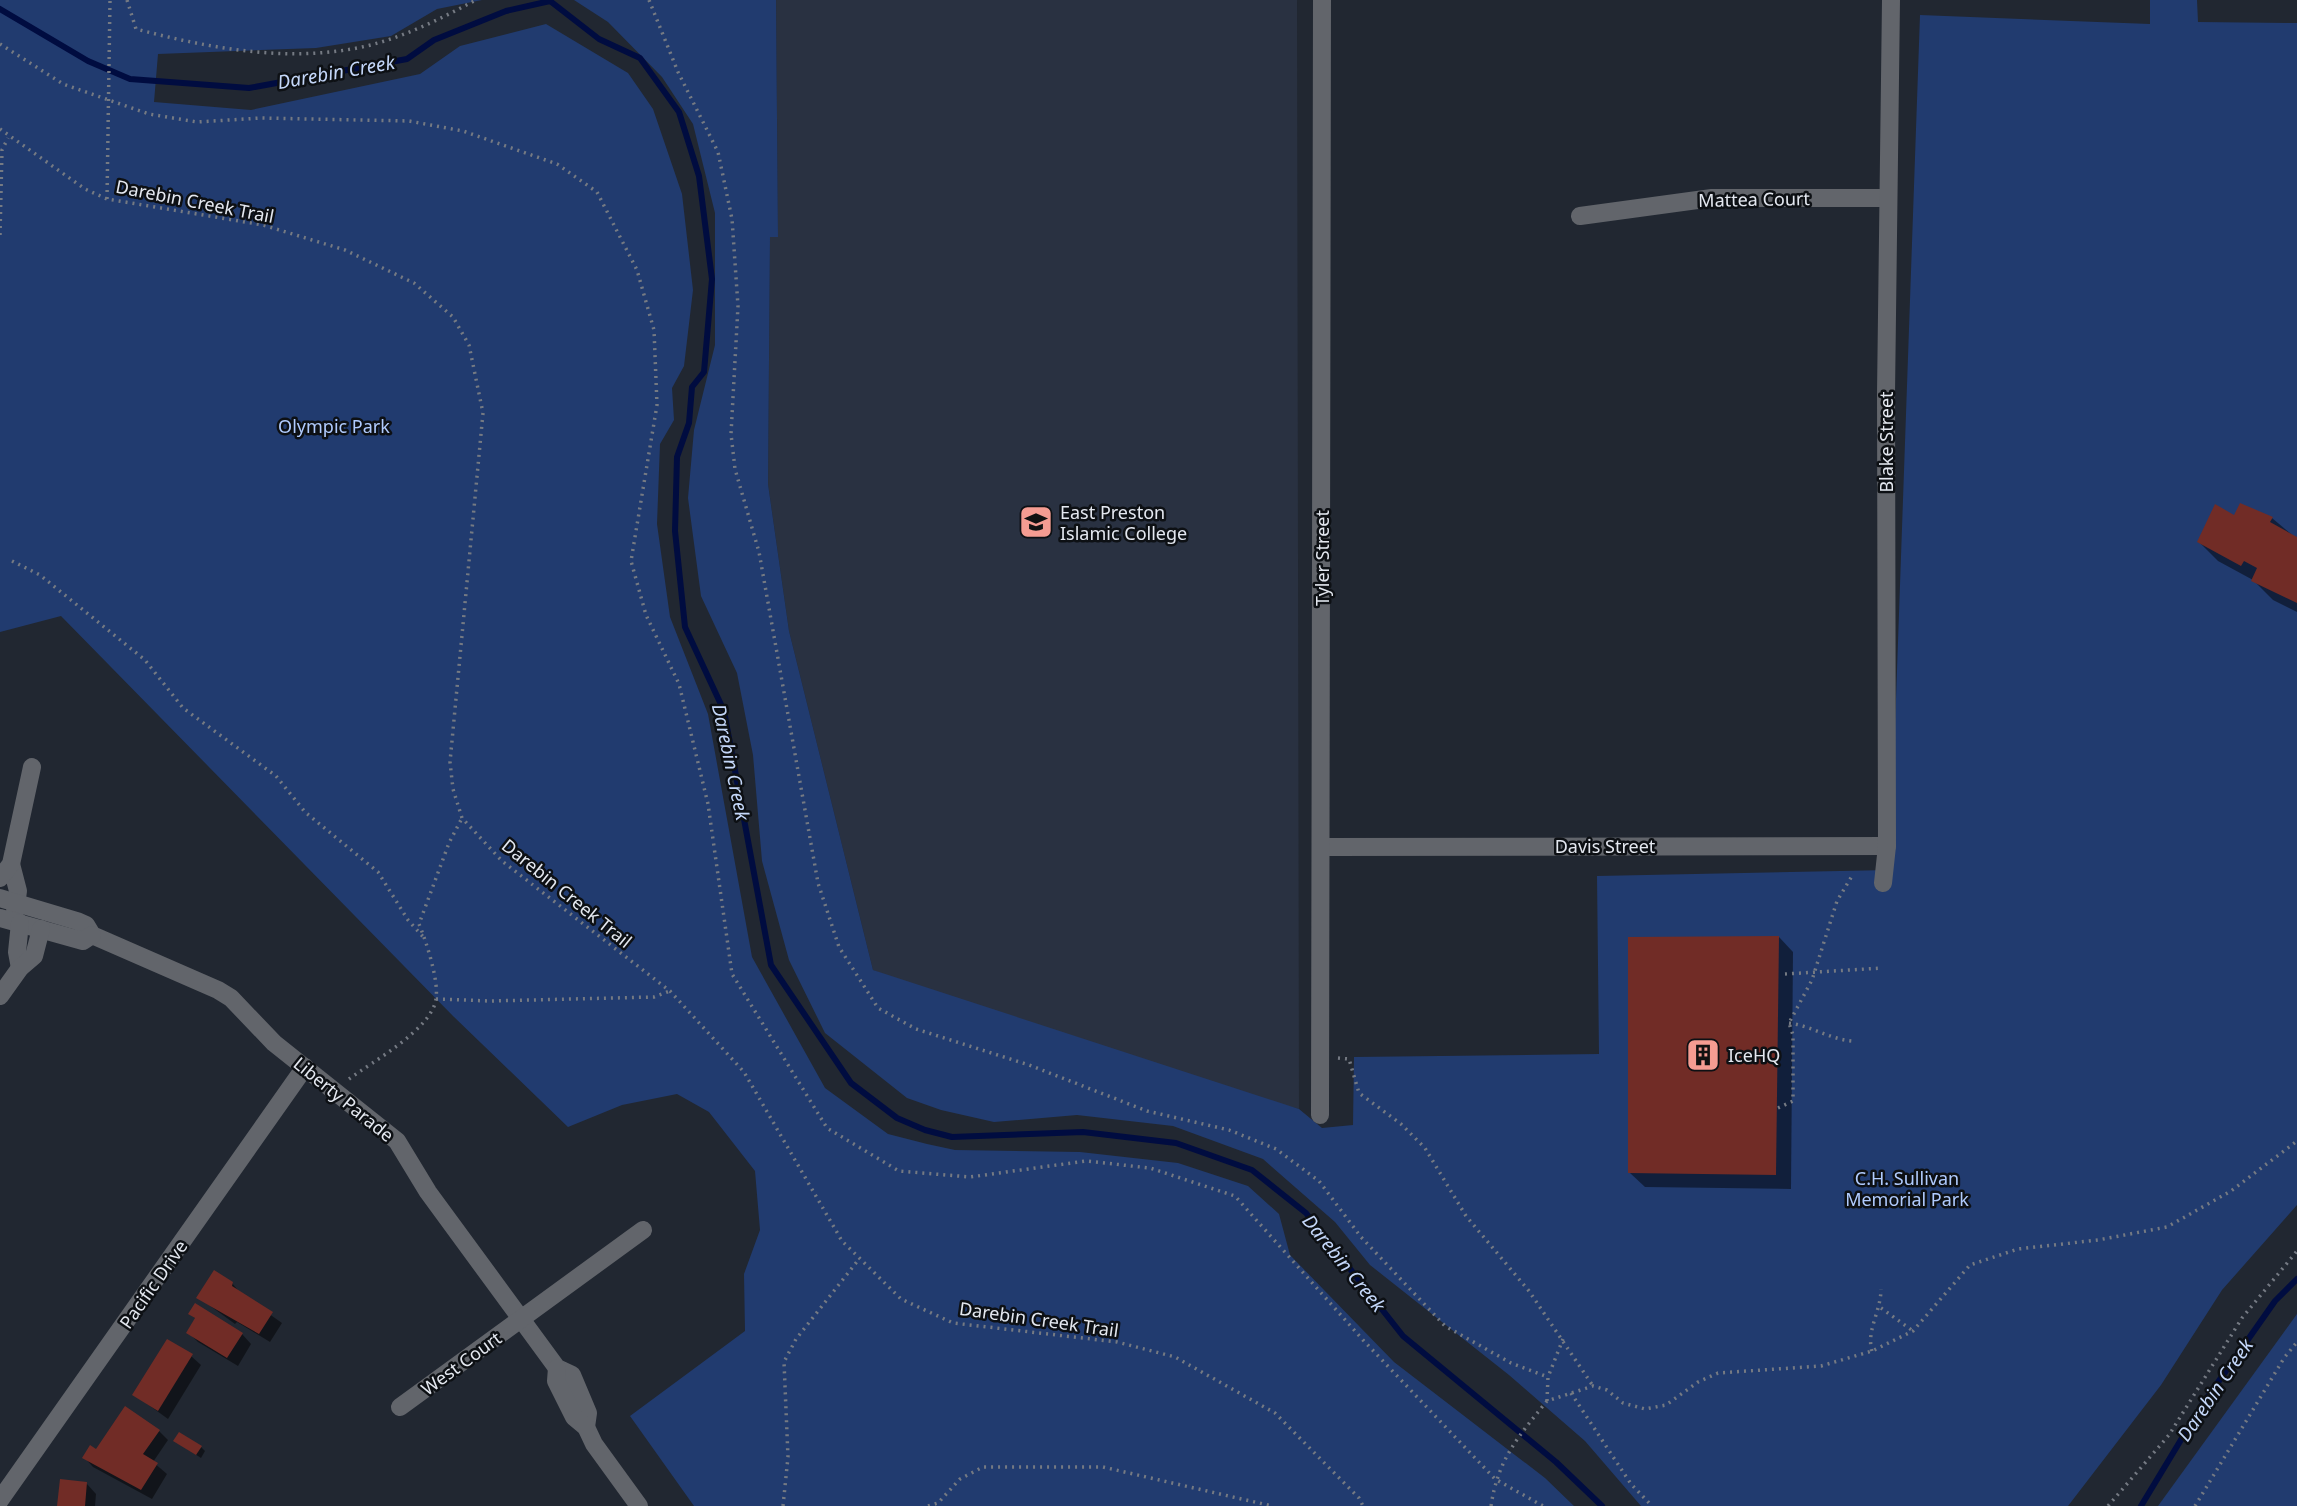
<svg xmlns="http://www.w3.org/2000/svg" width="2297" height="1506" font-family="'Noto Sans',sans-serif">
  <rect width="100%" height="100%" fill="#212731"/>
  <polygon fill="#293141" points="776,0 1297,0 1299,1109 1055,1041 873,970 789,631 768,484 770,236 778,236"/>
  <g fill="#213b6f">
    <polygon points="0,0 482,0 437,9 391,36 316,48 158,54 154,102 251,110 420,74 460,46 546,24 628,73 653,109 682,194 693,290 684,366 672,388 674,420 660,444 657,524 670,617 708,714 752,957 825,1088 888,1134 927,1144 955,1150 1080,1152 1178,1163 1248,1186 1279,1214 1290,1255 1394,1362 1545,1478 1574,1506 694,1506 630,1416 745,1331 744,1274 760,1230 755,1171 709,1112 677,1094 622,1105 568,1127 453,1016 61,616 0,632"/>
    <polygon points="574,0 776,0 778,237 770,237 768,484 789,631 873,970 1299,1109 1322,1128 1353,1125 1354,1057 1599,1054 1597,876 1890,870 1920,15 2150,24 2150,0 2197,0 2198,22 2297,23 2297,1205 2222,1290 2161,1385 2068,1506 1641,1506 1585,1441 1509,1375 1370,1265 1335,1222 1263,1159 1173,1126 1077,1115 994,1122 941,1110 907,1098 825,1033 789,960 762,861 753,755 737,673 701,596 688,498 694,430 715,345 715,213 693,124 662,77 608,22"/>
    <polygon points="2297,1314 2297,1506 2158,1506"/>
  </g>
  <g fill="#0007">
    <polygon points="2235,517 2272,518 2297,539 2297,612 2273,600 2253,580 2218,561 2199,542"/>
    <polygon points="1779,937 1793,952 1791,1189 1645,1187 1630,1173"/>
    <polygon points="232,1283 241,1294 282,1323 270,1342 237,1322 235,1324 198,1297"/>
    <polygon points="190,1314 242,1334 251,1344 238,1366 198,1342 188,1332 196,1319"/>
    <polygon points="191,1356 201,1365 168,1419 135,1395"/>
    <polygon points="159,1431 168,1440 153,1462 167,1474 152,1499 93,1467 84,1457"/>
    <polygon points="175,1441 201,1447 205,1451 201,1458"/>
    <polygon points="87,1484 96,1494 95,1506 59,1506"/>
  </g>
  <g fill="none" stroke-linecap="round" stroke-linejoin="round">
    <g stroke="#000c40" stroke-width="6">
      <polyline points="0,9 88,61 130,79 249,88 407,59 434,40 506,11 550,1 599,39 640,58 679,112 699,176 712,279 704,372 692,387 689,423 677,457 675,531 685,627 724,711 771,965 851,1083 897,1118 925,1130 952,1137 1083,1132 1176,1143 1252,1170 1306,1213 1403,1336 1556,1462 1602,1506"/>
      <polyline points="2141,1506 2202,1405 2275,1301 2297,1279"/>
    </g>
  </g>
  <g fill="#712c26">
    <polygon points="2240,503 2273,517 2270,522 2297,537 2297,603 2251,581 2257,568 2244,561 2241,566 2197,542 2215,504 2234,515"/>
    <polygon points="1779,936 1776,1175 1628,1173 1628,937"/>
    <polygon points="214,1270 233,1282 232,1286 273,1312 259,1334 196,1298"/>
    <polygon points="195,1303 243,1333 227,1358 186,1333 195,1318 188,1314"/>
    <polygon points="167,1339 193,1354 158,1411 132,1395"/>
    <polygon points="125,1406 160,1430 143,1454 158,1463 141,1490 82,1458 90,1445 96,1449"/>
    <polygon points="179,1432 202,1446 196,1455 173,1441"/>
    <polygon points="60,1479 87,1482 85,1506 57,1506"/>
  </g>
  <g fill="none" stroke-linecap="round" stroke-linejoin="round">
    <g stroke="#757a83" stroke-width="3.5" stroke-dasharray="2 5" stroke-linecap="butt">
      <path d="M127,0L136,29C209,48 287,63 362,47C403,38 440,19 476,0"/>
      <polyline points="649,0 678,72 718,152 732,219 738,306 731,434 735,469 759,552 818,883 839,947 878,1008 916,1029 1029,1065 1147,1111 1229,1130 1276,1149 1319,1181 1361,1237 1445,1326 1511,1363 1548,1377"/>
      <polyline points="0,44 63,84 149,114 197,122 261,118 409,121 463,131 557,164 597,192 637,270 654,330 657,405 631,561 646,615 679,684 708,804 732,974 827,1128 899,1171 970,1177 1086,1161 1150,1168 1235,1196 1363,1340 1495,1479 1543,1506"/>
      <polyline points="0,129 85,189 107,199 263,225 345,250 414,283 453,317 469,345 483,413 450,762 453,789 462,818 502,861 670,991 744,1072 842,1241 901,1299 953,1323 1117,1342 1175,1357 1275,1413 1359,1498 1363,1506"/>
      <polyline points="107,199 110,0"/>
      <polyline points="0,235 2,150 8,138"/>
      <polyline points="12,561 40,575 145,660 183,708 276,776 305,812 378,872 408,920 426,940"/>
      <polyline points="1785,974 1882,968"/>
      <polyline points="436,999 490,1001 654,997 670,991"/>
      <path d="M1789,1023C1812,1026 1829,1039 1852,1041"/>
      <polyline points="1338,1058 1349,1059 1359,1093 1401,1124 1425,1148 1466,1216 1529,1291 1593,1386"/>
      <path d="M349,1079C372,1062 432,1029 436,999C439,980 426,941 419,924L449,843L462,818"/>
      <polyline points="1778,1108 1793,1101 1793,1035 1789,1023 1812,980 1837,901 1852,876"/>
      <polyline points="1881,1308 1913,1331"/>
      <path d="M1872,1351C1866,1331 1881,1311 1881,1289"/>
      <polyline points="1571,1393 1631,1484 1652,1506"/>
      <polyline points="1547,1401 1548,1377 1563,1339"/>
      <polyline points="783,1506 788,1457 784,1362 796,1339 859,1259"/>
      <polyline points="928,1506 938,1503 960,1479 983,1467 1103,1467 1272,1506"/>
      <path d="M1491,1506C1498,1459 1518,1437 1547,1401L1593,1386L1607,1390L1623,1403L1645,1409L1666,1405L1698,1382L1718,1373L1821,1366L1872,1351L1913,1331L1970,1265L2018,1249L2098,1240L2167,1227L2231,1191L2297,1141"/>
      <polyline points="2108,1506 2169,1435 2242,1318 2297,1251"/>
      <polyline points="2195,1506 2284,1358 2297,1342"/>
    </g>
    <g stroke="#62656b" stroke-width="18">
      <polyline points="1580,216 1712,198 1888,198"/>
      <polyline points="1323,847 1887,846"/>
      <polyline points="11,864 18,891 15,912"/>
      <polyline points="0,878 11,864 32,767"/>
      <polyline points="1883,883 1887,846 1886,394 1891,0"/>
      <polyline points="0,898 77,921 86,925 92,935 218,990 231,998 274,1043 397,1141 428,1192 557,1368 572,1375 588,1413 586,1427"/>
      <polyline points="0,918 83,941 92,935"/>
      <polyline points="20,968 17,952 20,923"/>
      <polyline points="0,996 20,968 34,956 41,929"/>
      <polyline points="1320,1115 1322,0"/>
      <polyline points="557,1368 556,1381 574,1417 586,1427 594,1444 639,1506"/>
      <polyline points="400,1407 643,1230"/>
      <polyline points="0,1500 305,1067"/>
    </g>
  </g>
  <defs>
    <symbol id="school-square" viewBox="-11 -11 22 22"><rect x="-9" y="-9" width="18" height="18" rx="4" fill="#f59c92" stroke="#0d1014"/><path d="M0-5L7-2L0 1L-7-2ZM-4 1L0 2.5L4 1V4Q0 6-4 4Z" fill="#111"/></symbol>
    <symbol id="building-square" viewBox="-11 -11 22 22"><rect x="-9" y="-9" width="18" height="18" rx="4" fill="#f59c92" stroke="#0d1014"/><path d="M-4-6H4V6H1V3H-1V6H-4ZM-2.5-4.3h1.7v1.8h-1.7ZM.8-4.3h1.7v1.8H.8ZM-2.5-1h1.7V.8h-1.7ZM.8-1h1.7V.8H.8Z" fill="#111"/></symbol>
  </defs>
  <g fill-rule="evenodd">
    <use href="#school-square" x="1017" y="503" width="38" height="38"/>
    <use href="#building-square" x="1684" y="1036" width="38" height="38"/>
  </g>
  <g text-anchor="middle" dominant-baseline="central" stroke-width="5" stroke-linejoin="round" paint-order="stroke">
    <g font-size="18" fill="#e4e8f0" stroke="#0d1014">
      <text transform="translate(1754 199) rotate(-1)">Mattea Court</text>
      <text transform="translate(195 201) rotate(11)">Darebin Creek Trail</text>
      <text transform="translate(1886 442) rotate(-90)">Blake Street</text>
      <text transform="translate(1322 558) rotate(-90)">Tyler Street</text>
      <text x="1605" y="846">Davis Street</text>
      <text transform="translate(567 893) rotate(39)">Darebin Creek Trail</text>
      <text transform="translate(344 1099) rotate(39)">Liberty Parade</text>
      <text transform="translate(153 1284) rotate(-55)">Pacific Drive</text>
      <text transform="translate(1039 1319) rotate(8)">Darebin Creek Trail</text>
      <text transform="translate(461 1363) rotate(-36)">West Court</text>
    </g>
    <g font-size="18" fill="#b0cbfe" stroke="#0d1014">
      <text x="334" y="426">Olympic Park</text>
      <text x="1907" y="1178">C.H. Sullivan<tspan x="1907" dy="21">Memorial Park</tspan></text>
    </g>
    <g font-size="18" fill="#e4e8f0" stroke="#0d1014" text-anchor="start">
      <text x="1060" y="512">East Preston<tspan x="1060" dy="21">Islamic College</tspan></text>
      <text x="1728" y="1055">IceHQ</text>
    </g>
    <g font-size="19" font-style="italic" fill="#c4d7f9" stroke="#0d1014">
      <text transform="translate(336 72) rotate(-10)">Darebin Creek</text>
      <text transform="translate(731 762) rotate(78)">Darebin Creek</text>
      <text transform="translate(1344 1263) rotate(51)">Darebin Creek</text>
      <text transform="translate(2215 1390) rotate(-56)">Darebin Creek</text>
    </g>
  </g>
</svg>
